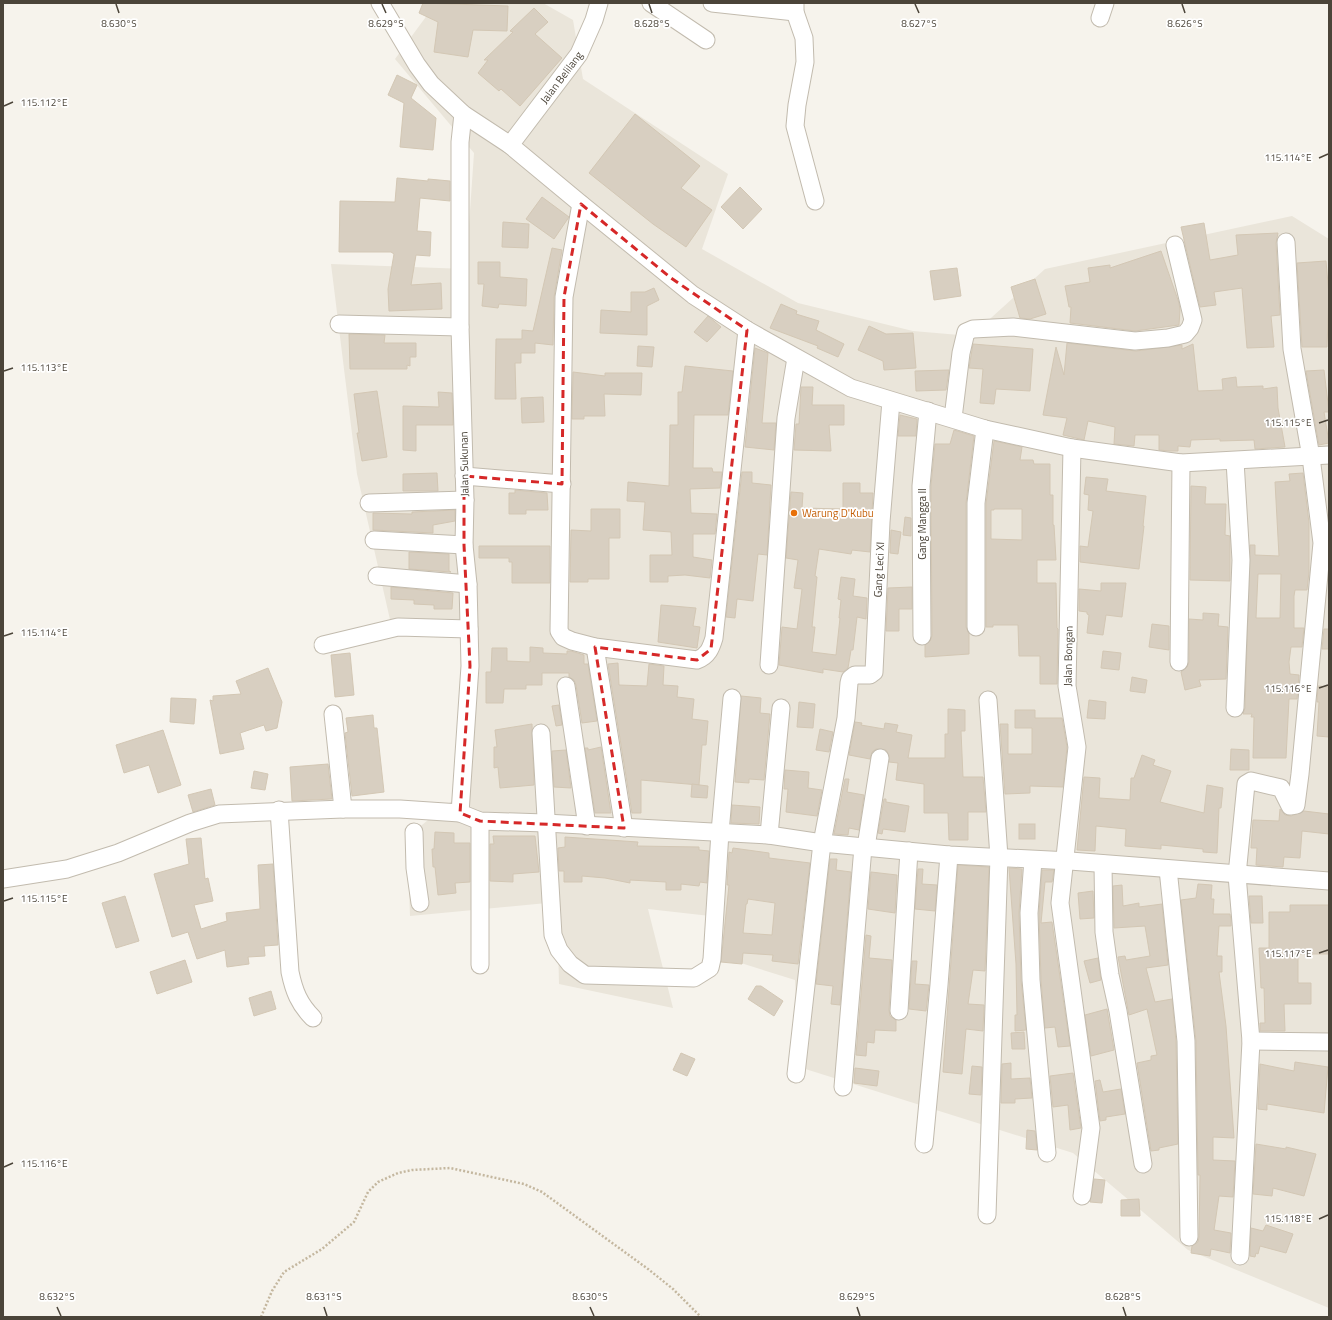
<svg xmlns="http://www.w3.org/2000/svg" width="1332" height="1320" font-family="'Titillium Web',sans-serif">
  <rect width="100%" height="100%" fill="#f6f3ec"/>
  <polygon fill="#eae5da" points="436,3 543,3 573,20 583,79 728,174 702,249 798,303 913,331 971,336 1045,269 1292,216 1329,239 1329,1308 1188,1250 1073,1153 799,1067 795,980 725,958 719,917 648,909 673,1008 559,984 557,902 410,916 407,837 453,800 466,628 391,624 357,474 331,264 466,269 474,153 395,59"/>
  <g fill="#d8cfc1" stroke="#d3c7b4" fill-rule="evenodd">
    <polygon points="423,3 508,6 507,31 473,30 468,57 434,52 438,22 419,13"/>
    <polygon points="534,8 548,22 535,34 562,58 520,106 501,89 499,91 478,73 488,60 484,60 513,32 510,31"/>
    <polygon points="397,75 417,85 411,98 436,118 433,150 400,147 404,103 388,95"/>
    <polygon points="635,114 700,166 681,188 712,210 686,247 653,224 589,173"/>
    <polygon points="397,178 428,181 428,179 450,181 450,201 420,198 417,231 431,232 430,256 416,255 411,285 441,283 442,309 389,311 388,289 394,254 391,252 339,252 340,201 395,202"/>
    <polygon points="740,187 762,209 743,229 721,207"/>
    <polygon points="542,197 569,217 554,239 526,219"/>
    <polygon points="503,222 529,224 528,248 502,247"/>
    <polygon points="1204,223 1210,260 1238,255 1236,235 1278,233 1276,243 1280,315 1271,316 1274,347 1247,348 1242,288 1214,292 1216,305 1200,307 1181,227"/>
    <polygon points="552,248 562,250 554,297 553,345 535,343 535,353 521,353 521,363 515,363 516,399 495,399 496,339 522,339 522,330 533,331"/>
    <polygon points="1161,251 1179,303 1180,310 1179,325 1135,331 1070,323 1071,307 1069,307 1065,286 1090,282 1088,268 1110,265 1110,268"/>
    <polygon points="1326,261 1329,295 1327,347 1302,347 1297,263"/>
    <polygon points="478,262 500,262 500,277 527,279 526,306 499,304 498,308 482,306 484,284 478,284"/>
    <polygon points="957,268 961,296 934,300 930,271"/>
    <polygon points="1035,279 1046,314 1030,319 1020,318 1011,287"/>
    <polygon points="654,288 659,300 647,306 647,335 600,333 601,310 631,312 631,292 645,292"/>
    <polygon points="781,304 797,311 796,314 819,321 816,330 844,344 838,357 817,348 818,346 770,328"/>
    <polygon points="708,316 721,327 707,342 694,332"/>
    <polygon points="869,326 886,334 913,333 916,368 884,370 883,361 858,350"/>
    <polygon points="349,334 385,335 384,343 416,343 416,357 410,357 410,366 407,365 407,369 350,369"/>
    <polygon points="1067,343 1136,351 1182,345 1182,349 1193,344 1198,391 1223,390 1222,379 1236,377 1237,387 1263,386 1263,389 1277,387 1278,408 1285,447 1255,449 1254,440 1220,441 1220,439 1191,440 1190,447 1178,446 1178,451 1170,451 1159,450 1159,435 1135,435 1134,446 1114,444 1115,427 1088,421 1084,440 1063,435 1067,418 1043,415 1056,347 1064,375"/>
    <polygon points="973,344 1033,349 1030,391 996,389 994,404 980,403 983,369 969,368"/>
    <polygon points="638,346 654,347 652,367 637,366"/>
    <polygon points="755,348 768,353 762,423 776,423 774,450 745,447"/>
    <polygon points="685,366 733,371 728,415 694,415 693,468 712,468 713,472 722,472 720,488 690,489 691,513 717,514 715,534 693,534 693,557 712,560 710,578 685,575 668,576 668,582 650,582 650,555 672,555 671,532 643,530 645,502 627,501 628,482 669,486 670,425 678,425 678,392 682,392"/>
    <polygon points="949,370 946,390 916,391 915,371"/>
    <polygon points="1324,370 1329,412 1324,412 1329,443 1319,445 1306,371"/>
    <polygon points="573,372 605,376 605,373 642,373 641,395 604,394 605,416 584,416 584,419 572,419"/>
    <polygon points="801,387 813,387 812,405 844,405 844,425 829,425 831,451 794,450 796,424 799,424"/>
    <polygon points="377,391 387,457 362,461 357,433 359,433 354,394"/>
    <polygon points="438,392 452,393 453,425 416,425 416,451 403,450 403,406 439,407"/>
    <polygon points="543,397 544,422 522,423 521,398"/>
    <polygon points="900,415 917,419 916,436 898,436"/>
    <polygon points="954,430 974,436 966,503 966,627 969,634 969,654 925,657 925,645 930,641 932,636 931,486 935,444 950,444"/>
    <path d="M994,441L1022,447L1020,460H1033L1034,464H1050V495H1053V525H1054L1056,560H1037V583H1056L1057,628L1058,629L1057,684H1040V656H1019L1018,625H993V627H986V504ZM994,509H1022V540L991,539V510H994Z"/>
    <polygon points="742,472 752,472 752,483 771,485 767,555 758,554 753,601 737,599 735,618 726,617"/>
    <polygon points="437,473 438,491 403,491 403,474"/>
    <path d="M1303,473L1309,523V572L1307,590H1295L1294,596V628H1304L1302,647H1291L1289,662L1290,674L1299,675L1297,699H1289L1286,758H1253L1254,717H1251L1252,714H1243L1245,708L1250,545H1255V555L1279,556L1275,482L1290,481L1289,474ZM1258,574H1281L1280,618H1256Z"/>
    <polygon points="1086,477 1108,479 1106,491 1146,496 1143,526 1144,526 1139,569 1080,562 1080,546 1088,547 1093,511 1088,510 1089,495 1084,494"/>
    <polygon points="843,483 860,483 860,493 873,493 870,552 852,550 851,554 819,549 815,576 817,577 812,627 815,627 812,652 836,655 840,618 839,618 841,600 838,599 841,577 855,579 853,596 867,598 866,619 857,617 853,650 851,650 848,668 843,672 823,669 823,673 779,665 782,627 797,629 802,589 794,588 798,560 786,558 791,492 803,493 802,508 843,509"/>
    <polygon points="1191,486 1206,487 1205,504 1226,504 1225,535 1230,536 1230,581 1190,580"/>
    <polygon points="515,490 547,493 548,510 526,510 526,514 509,514 509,493 515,493"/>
    <polygon points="591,509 620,509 620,538 609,538 609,579 588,579 588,582 570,582 571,530 591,531"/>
    <polygon points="455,510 455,521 433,525 433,533 373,530 373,513 412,514 412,512"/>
    <polygon points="905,517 911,518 911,536 903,535"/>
    <polygon points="891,530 901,532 898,554 890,553"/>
    <polygon points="479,546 550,546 550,583 512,583 512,562 509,562 509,558 479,558"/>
    <polygon points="409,552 449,554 449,571 451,572 409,569"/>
    <polygon points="1101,583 1126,583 1122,617 1106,615 1103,635 1087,633 1089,615 1087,614 1087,612 1079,611 1079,589 1101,591"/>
    <polygon points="391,587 453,593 452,609 434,609 434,605 414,604 414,600 391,599"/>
    <polygon points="912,587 912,609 899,609 899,631 886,631 888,588"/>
    <polygon points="661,605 696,608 693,626 700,627 697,648 658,642"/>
    <polygon points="1203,613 1219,614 1218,626 1228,627 1226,679 1199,680 1201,686 1185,690 1181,672 1187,667 1189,662 1189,619 1203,620"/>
    <polygon points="1152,624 1169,626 1169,650 1149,647"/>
    <polygon points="1324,629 1329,629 1329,649 1322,649"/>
    <polygon points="530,647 543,648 543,653 567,654 567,651 571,651 584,655 584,664 588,664 597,721 582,723 576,685 574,680 569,677 569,673 542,673 542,685 526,685 526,689 504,689 503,703 486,703 486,672 491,672 492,648 507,648 507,661 530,662"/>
    <polygon points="1103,651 1121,653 1119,670 1101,668"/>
    <polygon points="350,653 354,695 335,697 331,655"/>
    <polygon points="618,663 619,685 647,686 649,664 664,666 663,685 678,686 677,697 694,699 692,719 708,721 706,745 702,745 699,785 641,780 641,813 632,813 608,664"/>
    <polygon points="268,668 282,702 277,728 266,731 264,725 240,733 244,749 220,754 210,700 213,701 213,696 241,694 236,681"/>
    <polygon points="1132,677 1147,680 1145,693 1130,691"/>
    <polygon points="1318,686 1329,687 1329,737 1317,736 1319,702 1317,702"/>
    <polygon points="741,696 761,698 760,713 770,714 764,780 749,779 749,783 735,782"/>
    <polygon points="171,698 196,699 194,724 170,722"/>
    <polygon points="1089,700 1106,702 1105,719 1087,718"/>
    <polygon points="799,702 815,704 813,728 797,727"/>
    <polygon points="559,705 562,725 556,726 552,706"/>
    <polygon points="948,709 965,710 965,731 961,731 963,777 983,777 986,812 968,812 968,840 949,840 948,813 924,813 924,784 896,780 898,763 889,762 889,755 886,750 876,749 872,752 870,759 849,755 855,722 862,723 861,725 884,729 885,723 898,725 896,732 912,735 908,758 945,758 945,734 948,734"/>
    <polygon points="1015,710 1035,710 1035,718 1062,718 1067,747 1063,787 1030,786 1030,793 1005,794 1000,724 1008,724 1008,754 1032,754 1032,728 1015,728"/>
    <polygon points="373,715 374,728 377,728 384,792 352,796 345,733 348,732 346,718"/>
    <polygon points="532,724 534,785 500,788 498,767 494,768 494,747 497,747 495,730"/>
    <polygon points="820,729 833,732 829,752 816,750"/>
    <polygon points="163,730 181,785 158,793 149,765 124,773 116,745"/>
    <polygon points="601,747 611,813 595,813 585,748 588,748 588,750"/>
    <polygon points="1231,749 1249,750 1249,770 1230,770"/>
    <polygon points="566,750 571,788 554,787 552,751"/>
    <polygon points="1142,755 1155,760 1153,765 1171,771 1160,802 1204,813 1207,785 1223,788 1221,808 1219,808 1217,853 1203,852 1203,849 1161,845 1161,849 1125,846 1126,829 1096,826 1095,851 1077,850 1084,777 1100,778 1099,798 1130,800 1131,778 1134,778"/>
    <polygon points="328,764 332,799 292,801 290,767"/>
    <polygon points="785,770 809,772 808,788 822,790 817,816 786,812 788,789 784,789"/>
    <polygon points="254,771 268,774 265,790 251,788"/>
    <polygon points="845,779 849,779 847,792 864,795 859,830 849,828 848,835 834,834"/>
    <polygon points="692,784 708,786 707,798 691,797"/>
    <polygon points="211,789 215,805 193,812 188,795"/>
    <polygon points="884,799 886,799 886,802 909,806 905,832 883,829 882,834 878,833"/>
    <polygon points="732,805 760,807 759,824 731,823"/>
    <polygon points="1280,809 1285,815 1291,816 1304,811 1329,814 1329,834 1302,831 1300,858 1284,857 1283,867 1256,865 1257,848 1251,848 1253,820 1279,821"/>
    <rect x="1019" y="824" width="16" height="15"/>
    <polygon points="435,832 454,833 454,843 470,843 470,882 455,883 456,893 438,895 435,867 433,867 432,849 434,849"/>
    <polygon points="493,836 535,836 539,872 513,874 513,882 490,881 490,844 494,844"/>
    <polygon points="565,837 638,842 637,846 699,847 699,850 709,851 707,883 700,882 699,886 681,884 681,890 666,890 666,882 630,880 630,883 605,878 582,876 582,882 564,882 564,871 559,871 558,848 565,847"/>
    <polygon points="201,838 205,879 208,878 213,901 194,905 201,929 227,921 226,913 260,909 258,865 273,864 278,945 264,946 265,956 248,957 249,964 227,967 225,950 197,959 188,932 172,937 154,874 189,864 186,839"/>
    <path d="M733,848L769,853V858L810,863L798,964L772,961L773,955L743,953L742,964L721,962L729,885H727L729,852L732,853ZM748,899L775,903L772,935L743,933L746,904H747Z"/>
    <polygon points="830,859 837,859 836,870 851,872 840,1005 831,1004 833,986 816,984"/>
    <polygon points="958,865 989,867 985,971 973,970 968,1004 984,1005 983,1031 966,1029 962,1074 943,1072"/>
    <polygon points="1009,868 1022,869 1019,913 1021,980 1026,1030 1015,1031 1015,1015 1017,1015 1016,964"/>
    <polygon points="918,869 923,869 922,884 937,885 935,911 915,909"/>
    <polygon points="1042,870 1054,870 1052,882 1045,882 1041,923 1052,922 1070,1046 1058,1047 1055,1027 1045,1028 1041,979 1039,913"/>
    <polygon points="871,872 897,875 895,913 868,909"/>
    <polygon points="1198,884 1212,885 1211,899 1214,899 1213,914 1230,914 1231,920 1231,926 1219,926 1217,956 1222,956 1222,972 1219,972 1226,1026 1234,1138 1213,1137 1213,1160 1235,1161 1233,1197 1219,1196 1214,1230 1231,1233 1230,1253 1211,1249 1210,1256 1191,1253 1192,1246 1198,1242 1199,1237 1200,1175 1198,1175 1196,1041 1181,900 1196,898"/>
    <polygon points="1122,885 1123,906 1139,903 1139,907 1162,904 1168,965 1146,968 1155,1002 1172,999 1176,1042 1178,1144 1159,1148 1159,1150 1151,1151 1137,1063 1151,1060 1151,1056 1157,1055 1147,1009 1129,1015 1118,957 1125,956 1126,960 1150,956 1145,926 1114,928 1113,886"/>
    <polygon points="1093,891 1094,918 1080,919 1078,893"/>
    <polygon points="125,896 139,941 116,948 102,903"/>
    <polygon points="1249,896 1262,896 1263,923 1251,923"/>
    <polygon points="1290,905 1329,905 1329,954 1298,954 1298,983 1311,983 1311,1004 1284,1004 1285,1031 1260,1031 1260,1023 1265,1023 1264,988 1261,988 1259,948 1269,948 1269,912 1290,912"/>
    <polygon points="866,935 871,936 869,958 892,960 889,1010 890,1016 896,1020 896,1031 875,1030 874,1043 867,1042 866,1056 856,1055"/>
    <polygon points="1098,958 1101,980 1090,983 1084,961"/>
    <polygon points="185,960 192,982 157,994 150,972"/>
    <polygon points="912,961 917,961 915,984 929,985 926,1011 909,1009"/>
    <polygon points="756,986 761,986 783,1001 774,1016 748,999"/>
    <polygon points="271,991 276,1009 254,1016 249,998"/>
    <polygon points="1107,1009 1114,1050 1091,1056 1085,1015"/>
    <polygon points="1024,1032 1025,1049 1012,1049 1011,1033"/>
    <polygon points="681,1053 695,1059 687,1076 673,1070"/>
    <polygon points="1295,1062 1328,1067 1324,1113 1267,1104 1267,1110 1258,1109 1260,1064 1294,1071"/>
    <polygon points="1011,1063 1011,1079 1030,1078 1032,1098 1015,1099 1015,1103 1001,1103 1002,1064"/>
    <polygon points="972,1066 982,1067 981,1095 969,1094"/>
    <polygon points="855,1068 879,1071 877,1086 854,1083"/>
    <polygon points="1073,1073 1081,1128 1070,1130 1068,1105 1053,1107 1050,1076"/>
    <polygon points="1100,1080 1103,1092 1121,1089 1125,1114 1106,1117 1106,1120 1100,1121 1095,1081"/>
    <polygon points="1027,1130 1035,1131 1037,1150 1026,1149"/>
    <polygon points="1256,1144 1286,1149 1286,1147 1316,1154 1304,1196 1273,1188 1272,1196 1253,1194"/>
    <polygon points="1094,1179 1105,1180 1102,1203 1090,1202"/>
    <polygon points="1139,1199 1140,1216 1121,1216 1121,1200"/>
    <polygon points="1266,1225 1293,1234 1286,1253 1260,1246 1258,1254 1256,1253 1255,1257 1250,1256 1251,1228 1263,1231"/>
  </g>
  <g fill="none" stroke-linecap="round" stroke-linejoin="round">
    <defs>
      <g id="minor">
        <polyline points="380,3 417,65 431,84 463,114 510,145 581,204 693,295 747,330 851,388 985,429 1072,448 1181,463 1329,455"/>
        <polyline points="651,3 706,40"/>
        <polyline points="712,3 795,12"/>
        <polyline points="795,3 795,12 804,38 805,62 797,105 795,126 815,201"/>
        <polyline points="1100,18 1105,3"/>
        <path id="s1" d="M510,145L579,54L594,20L599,3"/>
        <path d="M581,204L564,297L559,631L563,637L572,641L595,647L697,660C708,656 711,648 714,638L747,330"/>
        <polyline points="339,324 460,327"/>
        <polyline points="953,418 961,353 966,332 973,329 1013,327 1135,341 1168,338 1185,334 1190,328 1193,320 1175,245"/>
        <polyline points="1072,448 1067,686 1077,747 1060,903 1091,1128 1082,1196"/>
        <polyline points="464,476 562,484"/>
        <polyline points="369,503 465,500"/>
        <polyline points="374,540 464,545"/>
        <polyline points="377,576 468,584"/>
        <polyline points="976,627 976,503 985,429"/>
        <polyline points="922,636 921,486 928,411"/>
        <polyline points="323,645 398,627 469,629"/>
        <polyline points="595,647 624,828"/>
        <polyline points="1179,662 1181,463"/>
        <polyline points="769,665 786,418 796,358"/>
        <polyline points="566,686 587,826"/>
        <polyline points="1235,708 1241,560 1235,461"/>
        <polyline points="333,714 343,809"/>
        <polyline points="541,733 553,935 559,950 570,964 585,975 694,978 710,968 712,959 720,832 732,698"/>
        <path d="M279,810L290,972C294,991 299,1004 313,1018"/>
        <polyline points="460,813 470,666 468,584 464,545 465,500 460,327 460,142 463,114"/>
        <polyline points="414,832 415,868 420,903"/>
        <polyline points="769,835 781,708"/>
        <polyline points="866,847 880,758"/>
        <polyline points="1033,860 1029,913 1031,980 1047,1153"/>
        <polyline points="1103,864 1104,932 1110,975 1118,1011 1143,1164"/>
        <polyline points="1168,869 1186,1041 1189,1237"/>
        <polyline points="3,879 67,869 86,863 118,853 190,823 219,814 343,809 400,809 460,813 480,821 545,823 769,835 822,843 949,855 1070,861 1329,881"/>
        <polyline points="480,965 480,821"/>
        <polyline points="899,1011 909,851"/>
        <polyline points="1251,1041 1329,1042"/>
        <path id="s2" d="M796,1074L822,843L846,718L849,683L850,679L855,675H870L874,672L881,522L891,401"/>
        <polyline points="843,1087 863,847"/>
        <polyline points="924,1144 939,985 949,855"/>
        <polyline points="987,1215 999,857 988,700"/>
        <polyline points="1240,1256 1251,1041 1237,875 1246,784 1251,781 1281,788 1290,806 1296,805 1300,774 1322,543 1311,457 1292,349 1286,242"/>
      </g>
    </defs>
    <use href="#minor" stroke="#c2bbae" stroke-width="19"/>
    <polyline stroke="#c4b79f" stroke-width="2.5" stroke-dasharray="2 2" stroke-linecap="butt" points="261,1317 272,1291 284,1272 322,1249 354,1222 368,1192 378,1182 398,1173 412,1170 450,1168 524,1184 542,1192 648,1269 673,1289 701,1317"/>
    <use href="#minor" stroke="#fff" stroke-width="17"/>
  </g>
  <path fill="none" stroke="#d62828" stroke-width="3" stroke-dasharray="8 5" stroke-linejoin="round" d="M581,204L671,278L747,330L711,649L697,660L595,647L624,828L480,821L460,813L470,666L464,545V476L562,484L564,297Z"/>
  <path fill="none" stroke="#4b4439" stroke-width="1.5" d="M116,4L119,13M382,4L386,13M649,4L652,13M915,4L919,13M1182,4L1185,13M4,106L13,102M1319,158L1328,154M4,371L13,368M1319,423L1328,420M4,636L13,633M1319,688L1328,685M4,901L13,898M1319,953L1328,950M4,1167L13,1163M1319,1219L1328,1215M57,1307L61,1316M324,1307L327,1316M590,1307L594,1316M857,1307L860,1316M1123,1307L1126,1316"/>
  <circle fill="#e8710a" stroke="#fff" stroke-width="1.5" cx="794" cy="513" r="4"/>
  <g text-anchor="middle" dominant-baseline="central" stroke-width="3.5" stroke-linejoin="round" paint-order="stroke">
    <g font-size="11" fill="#4b4439" stroke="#fff">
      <text stroke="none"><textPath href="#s1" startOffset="85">Jalan Belilang</textPath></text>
      <text transform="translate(464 464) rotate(-91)">Jalan Sukunan</text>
      <text transform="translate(922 524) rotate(-90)">Gang Mangga II</text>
      <text stroke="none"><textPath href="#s2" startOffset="528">Gang Leci XI</textPath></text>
      <text transform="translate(1068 656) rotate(-89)">Jalan Bongan</text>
    </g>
    <g font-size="11" fill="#c56008" stroke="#fff" text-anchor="start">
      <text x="802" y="513">Warung D'Kubu</text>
    </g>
  </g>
  <g font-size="10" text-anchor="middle" fill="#4b4439" stroke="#fff" stroke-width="3.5" stroke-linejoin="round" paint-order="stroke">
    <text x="119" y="27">8.630°S</text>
    <text x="386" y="27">8.629°S</text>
    <text x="652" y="27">8.628°S</text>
    <text x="919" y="27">8.627°S</text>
    <text x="1185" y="27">8.626°S</text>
    <text x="44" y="106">115.112°E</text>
    <text x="1288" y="161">115.114°E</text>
    <text x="44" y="371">115.113°E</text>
    <text x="1288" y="426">115.115°E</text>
    <text x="44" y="636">115.114°E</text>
    <text x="1288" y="692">115.116°E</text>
    <text x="44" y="902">115.115°E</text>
    <text x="1288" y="957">115.117°E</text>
    <text x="44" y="1167">115.116°E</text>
    <text x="1288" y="1222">115.118°E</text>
    <text x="57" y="1300">8.632°S</text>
    <text x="324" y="1300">8.631°S</text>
    <text x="590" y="1300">8.630°S</text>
    <text x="857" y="1300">8.629°S</text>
    <text x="1123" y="1300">8.628°S</text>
  </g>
  <rect width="1332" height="1320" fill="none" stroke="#4b4439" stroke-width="8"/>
</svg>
